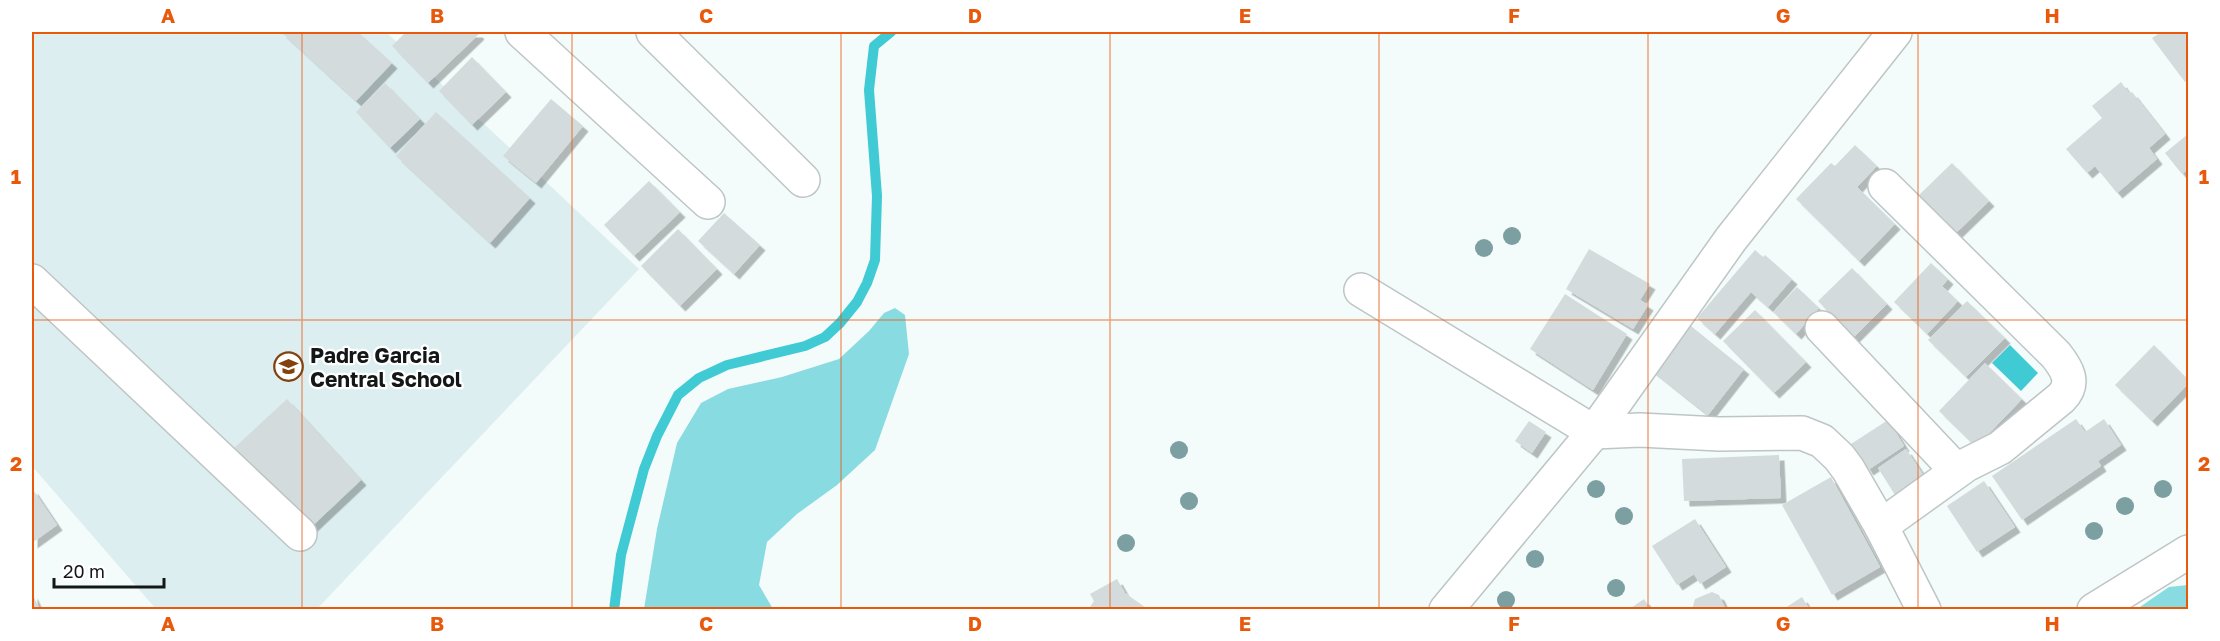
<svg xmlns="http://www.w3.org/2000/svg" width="2220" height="641" font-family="'Golos Text',sans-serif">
  <defs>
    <filter id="shadow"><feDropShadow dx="5.5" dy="5.5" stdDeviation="0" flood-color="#0004"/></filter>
  </defs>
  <rect width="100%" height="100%" fill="#f3fbfb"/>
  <polygon fill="#ddeef0" points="32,32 386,32 639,269 317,609 156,609 32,466"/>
  <g fill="#88dbe1">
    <polygon points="895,308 905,315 909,354 875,450 837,485 797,514 767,542 759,585 773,609 644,609 657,529 677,443 701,403 728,389 782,377 839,359 869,331 884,313"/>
    <polygon points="2188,585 2188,609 2137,609 2169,587"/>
  </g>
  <polygon fill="#40cad4" points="2010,345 2038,373 2021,391 1992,363"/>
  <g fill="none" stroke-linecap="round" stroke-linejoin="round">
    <polyline stroke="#40cad4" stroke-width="10" points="614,610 621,555 644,469 657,436 678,395 699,378 727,365 805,346 825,337 840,323 857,302 867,283 875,260 877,196 869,90 874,46 891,32"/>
  </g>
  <g fill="#d4dbdc" filter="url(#shadow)">
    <polygon points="281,32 358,32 392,63 356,101"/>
    <polygon points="406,32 477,32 479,34 428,83 392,46"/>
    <polygon points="2161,32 2188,32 2188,79 2185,82 2152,38"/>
    <polygon points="472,57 506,92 472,125 439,91"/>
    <polygon points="2121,82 2129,93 2132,92 2165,134 2149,148 2157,159 2117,193 2095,166 2087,173 2066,149 2102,118 2092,106"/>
    <polygon points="385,83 420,119 390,148 356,112"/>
    <polygon points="551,99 583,126 536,183 503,156"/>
    <polygon points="436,112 530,198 490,243 396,156"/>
    <polygon points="2188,134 2188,169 2182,174 2165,153"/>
    <polygon points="1855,145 1877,166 1857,187 1895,224 1859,261 1796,199 1831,163 1835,166"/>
    <polygon points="1952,163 1989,201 1956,233 1919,195"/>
    <polygon points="649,181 680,212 634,256 604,225"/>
    <polygon points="724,213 760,245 734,274 698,241"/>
    <polygon points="678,229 717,269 680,306 641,266"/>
    <polygon points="1589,249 1650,284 1640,300 1648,305 1633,329 1566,289"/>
    <polygon points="1755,250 1763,257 1765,255 1792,279 1768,307 1751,292 1715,334 1697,318"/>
    <polygon points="1931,263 1948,279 1942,286 1958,301 1927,334 1894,302"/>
    <polygon points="1852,268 1887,304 1853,338 1818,301"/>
    <polygon points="1797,287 1819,308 1796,334 1773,312"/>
    <polygon points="1565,294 1627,334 1593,390 1530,349"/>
    <polygon points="1967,301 2005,338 1966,377 1928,340"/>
    <polygon points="1755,310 1806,362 1774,393 1723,341"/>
    <polygon points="1686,322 1744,369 1708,415 1649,368"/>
    <polygon points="2154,345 2188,380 2188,384 2152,421 2115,385"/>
    <polygon points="1985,363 2022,399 1976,447 1939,411"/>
    <polygon points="287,399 361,480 308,530 233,449"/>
    <polygon points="2076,419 2085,432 2104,419 2121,445 2098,461 2101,466 2022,520 1992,476"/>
    <polygon points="1888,420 1904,446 1868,470 1851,444"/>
    <polygon points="1529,421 1546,432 1532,453 1515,441"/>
    <polygon points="1906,449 1924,476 1895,495 1878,468"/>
    <polygon points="1779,455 1781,498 1684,501 1682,459"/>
    <polygon points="1831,477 1880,567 1832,595 1782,505"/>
    <polygon points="1984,481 2015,527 1977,552 1947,506"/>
    <polygon points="32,488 57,525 32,543"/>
    <polygon points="1695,519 1726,567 1700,584 1694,574 1677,585 1652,546"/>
    <polygon points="1117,579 1125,593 1149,610 1088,610 1094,601 1090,594"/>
    <polygon points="1712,592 1719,595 1726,610 1692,610 1695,599"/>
    <polygon points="32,593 40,610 32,610"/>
    <polygon points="1802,597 1810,610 1782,610"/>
    <polygon points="1644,599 1651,610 1628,610"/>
  </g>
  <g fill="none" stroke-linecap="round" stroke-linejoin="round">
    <defs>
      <g id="minor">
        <polyline points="522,32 708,202"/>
        <polyline points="653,32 803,180"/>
        <polyline points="32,281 300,534"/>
        <polyline points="1361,290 1594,432 1640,430 1719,434 1802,433 1822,441 1839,457 1848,469 1881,526 1924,610"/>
        <polyline points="1822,328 1957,471"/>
        <path d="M1881,526L1966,465L2000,448L2061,398C2076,383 2067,369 2056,355L1885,186"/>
        <polyline points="1446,610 1594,432 1731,239 1895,32"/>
        <polyline points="2094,610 2188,552"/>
      </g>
    </defs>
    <use href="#minor" stroke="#bec5c5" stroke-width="36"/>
    <use href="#minor" stroke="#fff" stroke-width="33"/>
  </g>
  <g fill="#7c9fa1">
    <circle cx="1512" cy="236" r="9"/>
    <circle cx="1484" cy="248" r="9"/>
    <circle cx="1179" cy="450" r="9"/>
    <circle cx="1596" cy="489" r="9"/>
    <circle cx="2163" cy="489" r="9"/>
    <circle cx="1189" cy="501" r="9"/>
    <circle cx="2125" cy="506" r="9"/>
    <circle cx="1624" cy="516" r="9"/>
    <circle cx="2094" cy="531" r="9"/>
    <circle cx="1126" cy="543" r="9"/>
    <circle cx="1535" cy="559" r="9"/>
    <circle cx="1616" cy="588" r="9"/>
    <circle cx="1506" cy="600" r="9"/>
  </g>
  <path fill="none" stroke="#e8590c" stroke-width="1.5" stroke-opacity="0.55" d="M302,32V610M572,32V610M841,32V610M1110,32V610M1379,32V610M1648,32V610M1918,32V610M32,320H2188"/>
  <defs>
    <symbol id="school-ring" viewBox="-11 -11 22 22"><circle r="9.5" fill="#fff" stroke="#83410e" stroke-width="1.5"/><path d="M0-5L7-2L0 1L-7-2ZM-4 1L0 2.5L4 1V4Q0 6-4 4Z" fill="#83410e"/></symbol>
  </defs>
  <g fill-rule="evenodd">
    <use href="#school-ring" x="272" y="350" width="33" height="33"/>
  </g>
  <g text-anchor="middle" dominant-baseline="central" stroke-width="4.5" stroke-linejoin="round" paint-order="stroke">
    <g font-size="21" font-weight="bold" fill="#141717" stroke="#fff" text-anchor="start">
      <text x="310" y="355">Padre Garcia<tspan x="310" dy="24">Central School</tspan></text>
    </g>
  </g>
  <rect width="2220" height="641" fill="none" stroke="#ffffff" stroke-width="66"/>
  <path d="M54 578v9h110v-9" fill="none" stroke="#141717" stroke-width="3"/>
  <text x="63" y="578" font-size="18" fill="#141717" stroke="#ffffff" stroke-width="4.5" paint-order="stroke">20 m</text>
  <rect x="33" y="33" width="2154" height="575" fill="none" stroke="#e8590c" stroke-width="2"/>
  <g font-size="20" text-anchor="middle" font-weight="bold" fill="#e8590c">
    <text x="168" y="23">A</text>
    <text x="437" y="23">B</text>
    <text x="706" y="23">C</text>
    <text x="975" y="23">D</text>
    <text x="1245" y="23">E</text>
    <text x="1514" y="23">F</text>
    <text x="1783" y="23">G</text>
    <text x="2052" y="23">H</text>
    <text x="16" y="184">1</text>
    <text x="2204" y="184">1</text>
    <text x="16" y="471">2</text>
    <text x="2204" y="471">2</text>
    <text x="168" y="631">A</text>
    <text x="437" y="631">B</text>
    <text x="706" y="631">C</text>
    <text x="975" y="631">D</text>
    <text x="1245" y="631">E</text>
    <text x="1514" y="631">F</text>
    <text x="1783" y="631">G</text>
    <text x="2052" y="631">H</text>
  </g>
</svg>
